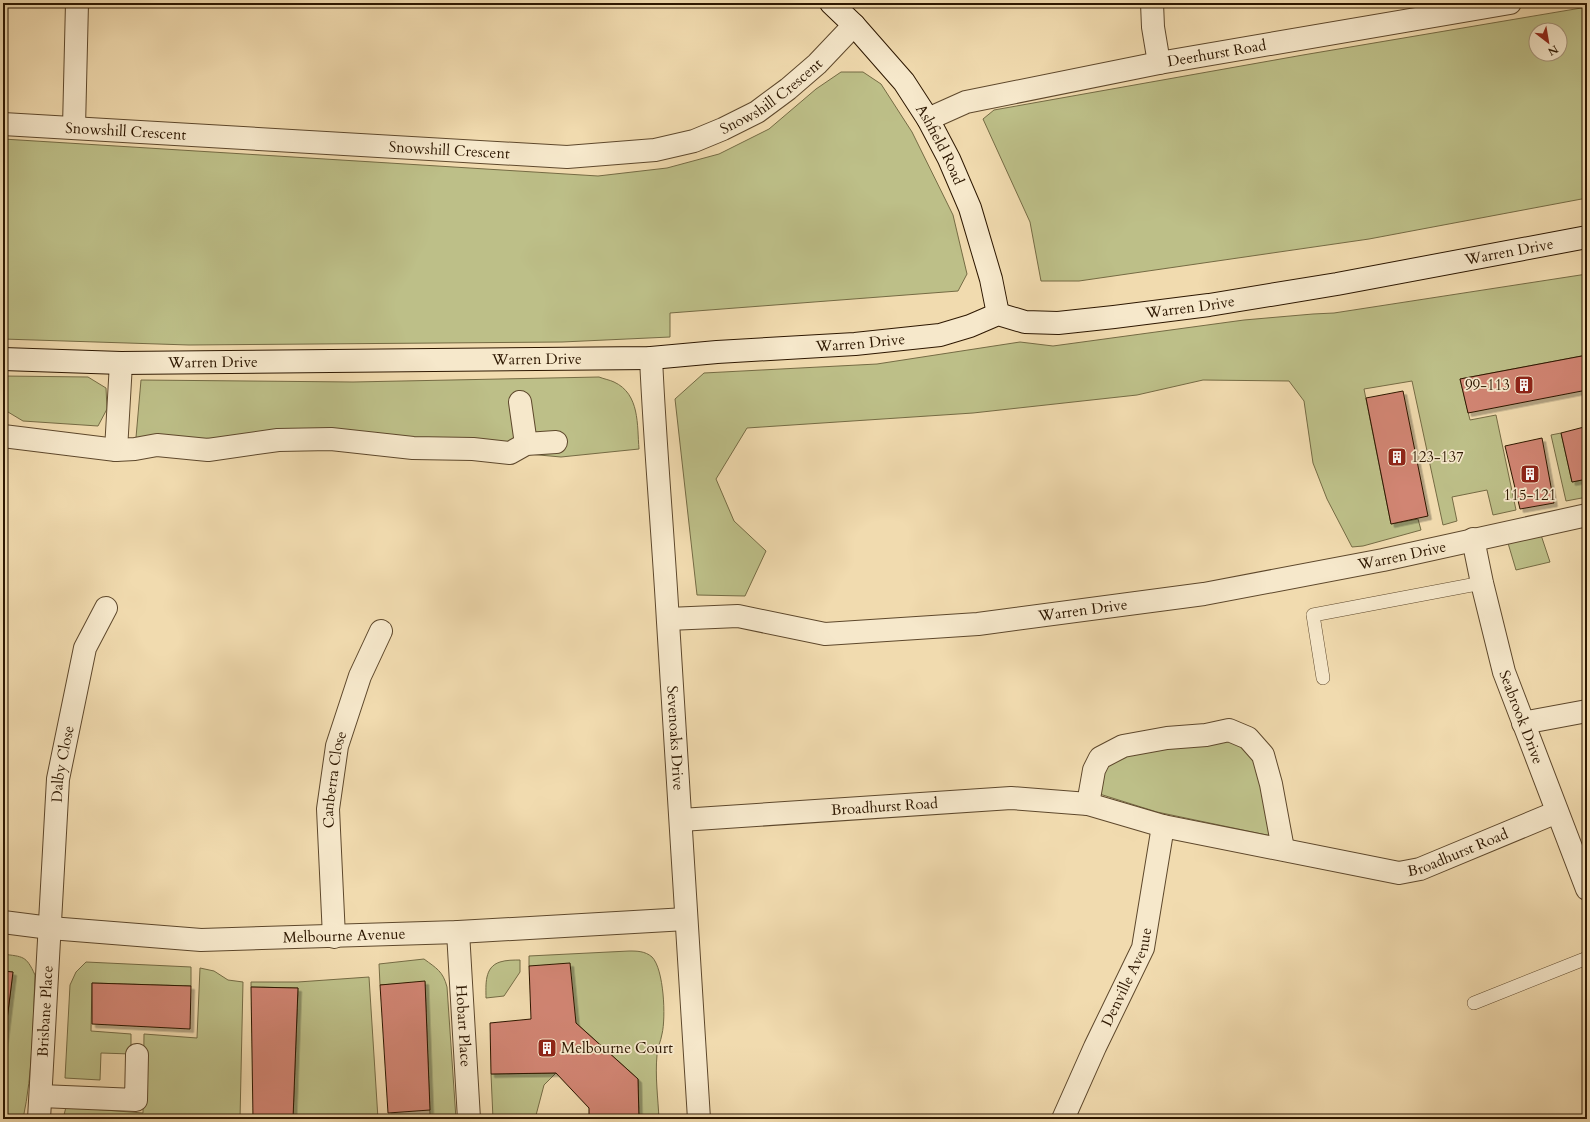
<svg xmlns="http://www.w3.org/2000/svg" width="1590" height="1122" font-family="Cardo,serif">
  <defs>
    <filter id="shadow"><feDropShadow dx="3.5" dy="3.5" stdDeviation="0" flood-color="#0004"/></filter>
  </defs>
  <rect width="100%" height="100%" fill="#f1dbaf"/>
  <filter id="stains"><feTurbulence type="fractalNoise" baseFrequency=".005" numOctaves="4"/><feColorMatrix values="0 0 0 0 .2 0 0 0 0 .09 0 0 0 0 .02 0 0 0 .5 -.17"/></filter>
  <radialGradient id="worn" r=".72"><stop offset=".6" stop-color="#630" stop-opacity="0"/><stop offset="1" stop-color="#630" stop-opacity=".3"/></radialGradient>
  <g fill="#bdbf88" stroke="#756b44" fill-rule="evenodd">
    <path d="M1587,7V198L1369,239L1079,281H1041L1030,222L983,119L994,110L1303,55ZM1536,30H1560V54H1536Z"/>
    <polygon points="841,72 863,72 881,84 912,132 953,215 967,274 958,291 670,313 670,337 562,342 189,345 3,339 3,139 598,176 667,168 719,154 769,129 816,89"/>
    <polygon points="1587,274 1587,355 1460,379 1470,420 1496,415 1516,510 1493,515 1487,490 1452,497 1457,521 1443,525 1412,381 1364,389 1391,524 1418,519 1421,530 1363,546 1352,547 1327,499 1313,463 1304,401 1289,381 1203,380 1137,395 973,413 747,428 716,479 734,521 766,551 745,596 697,595 675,399 704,373 877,364 1020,342 1053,346 1244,320 1313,314 1334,313"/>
    <polygon points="3,376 88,377 106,388 107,409 98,426 23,421 3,409"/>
    <path d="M599,377C604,379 610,380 614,382C640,394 637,425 639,449L561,457L473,449H135L141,380L353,382Z"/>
    <polygon points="1561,433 1572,482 1587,479 1587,497 1566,501 1551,435"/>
    <polygon points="1538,526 1550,562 1516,570 1505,533"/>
    <polygon points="1248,738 1281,838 1157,812 1090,791 1123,746"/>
    <path d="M629,951C637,951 645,951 652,957C664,969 666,1018 662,1034C661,1041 657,1048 657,1055C655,1076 658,1098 659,1119H639L638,1079L576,1023L529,966V956Z"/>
    <path d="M3,954C23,957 26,955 35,975C33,1023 33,1072 23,1119H3V1052L13,972L3,971Z"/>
    <path d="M424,959C436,968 443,971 447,987L456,1119H378L430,1115L425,982L380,985L379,964Z"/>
    <path d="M520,960V972L504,996L486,998C486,985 484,967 500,962C506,960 514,960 520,960Z"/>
    <polygon points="86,962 191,967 191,986 92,983 91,1031 131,1034 131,1054 101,1053 100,1080 65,1078 70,985 76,972"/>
    <polygon points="200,968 214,971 228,980 243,982 240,1119 63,1119 66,1107 143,1113 144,1034 197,1038"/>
    <polygon points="369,977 378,1119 293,1119 298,988 251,987 251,982 298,982"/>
    <polygon points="556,1073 544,1085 535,1119 493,1119 491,1074"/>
  </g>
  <g fill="#d18573" stroke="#2d1700" filter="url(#shadow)">
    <polygon points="1587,355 1587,390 1468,413 1460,379"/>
    <polygon points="1403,391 1428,516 1391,524 1366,398"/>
    <polygon points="1584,427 1587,440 1587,479 1572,482 1561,433"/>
    <polygon points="1542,438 1554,503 1520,509 1505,446"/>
    <polygon points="570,963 576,1023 638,1079 639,1119 589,1119 589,1108 556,1073 491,1074 490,1023 531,1019 529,966"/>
    <polygon points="3,971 13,972 3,1052"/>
    <polygon points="425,981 430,1110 388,1113 380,985"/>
    <polygon points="92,983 191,986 190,1029 92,1024"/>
    <polygon points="251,987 298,988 293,1119 253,1119"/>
  </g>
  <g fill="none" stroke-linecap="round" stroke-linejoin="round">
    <defs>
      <g id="lane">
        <polyline points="1323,678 1313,615 1482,583"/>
        <polyline points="1474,1003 1587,958"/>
      </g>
      <g id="street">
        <polyline points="1152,3 1153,27 1159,63"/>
        <path id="s1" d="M928,119L966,102L1159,63L1510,3"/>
        <path id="s2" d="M3,124L567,157L655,150L694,141L723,129L757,112L788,89L817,64L854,25"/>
        <polyline points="74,127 77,3"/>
        <path id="s3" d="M651,358C655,446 663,534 668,622C679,787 688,953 699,1119"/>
        <polyline points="520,402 526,444"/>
        <polyline points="3,436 116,450 135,449 157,445 208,450 278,440 331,439 413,448 473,449 510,453 526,444 556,442"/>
        <polyline points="116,450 121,363"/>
        <path id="s4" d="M1473,539L1482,583L1504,672L1587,889"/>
        <path id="s5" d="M668,619L738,616L825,634L978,624L1204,594L1383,560L1587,515"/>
        <polyline points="1523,723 1587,711"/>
        <polyline points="1088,804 1094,770 1100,758 1123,746 1167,738 1206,735 1229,730 1248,738 1263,755 1271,784 1283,849"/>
        <path id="s6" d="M681,820L1011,798L1088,804L1163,826L1399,873L1420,869L1557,812"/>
        <path id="s7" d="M3,922L50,928L201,940L458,932L686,919"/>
        <path id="s8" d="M458,932L469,1119"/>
        <path id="s9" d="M334,937L328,809L337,746L360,676L381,631"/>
        <polyline points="41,1096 136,1100 137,1055"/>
        <path id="s10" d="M39,1119L58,779L85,648L106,608"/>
        <path id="s11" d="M1063,1119L1095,1047L1143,948L1163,826"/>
      </g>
      <g id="secondary">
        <path id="s12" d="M831,3L854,25L904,82L928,119L949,159L970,208L991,279L998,314"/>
        <path id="s13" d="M3,359L121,363L651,358L717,352L855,344L940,335L970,326L998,314L1025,322L1058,323L1114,317L1209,305L1337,284L1587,237"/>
      </g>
    </defs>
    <use href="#lane" stroke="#5e482c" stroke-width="14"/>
    <use href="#street" stroke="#5e482c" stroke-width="24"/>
    <use href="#secondary" stroke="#2d1700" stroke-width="24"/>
    <use href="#lane" stroke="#f6e8cb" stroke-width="13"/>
    <use href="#street" stroke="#f6e8cb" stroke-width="22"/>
    <use href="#secondary" stroke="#f6e8cb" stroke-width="22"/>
  </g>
  <defs>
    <symbol id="building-square" viewBox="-11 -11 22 22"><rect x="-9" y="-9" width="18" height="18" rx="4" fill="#8f2418" stroke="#f6e8cb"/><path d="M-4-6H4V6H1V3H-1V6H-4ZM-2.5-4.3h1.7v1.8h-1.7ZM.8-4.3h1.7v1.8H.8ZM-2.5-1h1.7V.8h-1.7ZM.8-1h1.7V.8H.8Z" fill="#fff"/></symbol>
  </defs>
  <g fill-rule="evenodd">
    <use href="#building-square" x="1513" y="374" width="22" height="22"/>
    <use href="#building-square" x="1386" y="446" width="22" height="22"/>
    <use href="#building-square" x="1519" y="463" width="22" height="22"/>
    <use href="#building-square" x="536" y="1037" width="22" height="22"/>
  </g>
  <g text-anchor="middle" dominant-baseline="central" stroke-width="3.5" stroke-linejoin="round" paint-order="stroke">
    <g font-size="15" fill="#2d1700" stroke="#f6e8cb">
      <text stroke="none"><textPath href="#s1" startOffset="297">Deerhurst Road</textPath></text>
      <text stroke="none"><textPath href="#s2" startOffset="783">Snowshill Crescent</textPath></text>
      <text stroke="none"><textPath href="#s2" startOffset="123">Snowshill Crescent</textPath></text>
      <text stroke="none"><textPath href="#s12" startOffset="180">Ashfield Road</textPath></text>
      <text stroke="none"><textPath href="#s2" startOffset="447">Snowshill Crescent</textPath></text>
      <text stroke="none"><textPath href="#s13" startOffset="1518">Warren Drive</textPath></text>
      <text stroke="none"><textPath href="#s13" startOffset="1194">Warren Drive</textPath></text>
      <text stroke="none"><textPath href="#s13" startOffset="858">Warren Drive</textPath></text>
      <text stroke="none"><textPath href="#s13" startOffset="534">Warren Drive</textPath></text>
      <text stroke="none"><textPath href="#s13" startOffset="210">Warren Drive</textPath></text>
      <text stroke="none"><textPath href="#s5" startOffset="742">Warren Drive</textPath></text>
      <text stroke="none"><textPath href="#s5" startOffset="418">Warren Drive</textPath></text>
      <text stroke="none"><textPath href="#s4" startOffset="185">Seabrook Drive</textPath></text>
      <text stroke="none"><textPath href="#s3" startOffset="381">Sevenoaks Drive</textPath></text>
      <text stroke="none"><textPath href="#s10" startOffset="356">Dalby Close</textPath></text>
      <text stroke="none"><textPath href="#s9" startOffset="158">Canberra Close</textPath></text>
      <text stroke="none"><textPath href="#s6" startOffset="204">Broadhurst Road</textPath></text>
      <text stroke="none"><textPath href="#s6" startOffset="789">Broadhurst Road</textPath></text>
      <text stroke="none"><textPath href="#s7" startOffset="342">Melbourne Avenue</textPath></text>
      <text stroke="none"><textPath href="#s11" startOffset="156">Denville Avenue</textPath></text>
      <text stroke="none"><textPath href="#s10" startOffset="108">Brisbane Place</textPath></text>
      <text stroke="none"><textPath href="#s8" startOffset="94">Hobart Place</textPath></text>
    </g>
    <g font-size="15" fill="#2d1700" stroke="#f6e8cb" text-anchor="start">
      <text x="1510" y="385" text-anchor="end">99-113</text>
      <text x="1411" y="457">123-137</text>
      <text x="1530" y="495" text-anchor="middle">115-121</text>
      <text x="561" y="1048">Melbourne Court</text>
    </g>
  </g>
  <rect width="1590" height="1122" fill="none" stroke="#f1dbaf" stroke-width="16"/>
  <rect x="4" y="4" width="1582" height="1114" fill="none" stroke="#2d1700" stroke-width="2"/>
  <rect x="8" y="8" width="1574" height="1106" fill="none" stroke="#2d1700"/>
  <g transform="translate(1548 42) rotate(149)"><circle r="19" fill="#f6e8cb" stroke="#a6947a"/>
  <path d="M0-3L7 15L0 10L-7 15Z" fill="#8f2418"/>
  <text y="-6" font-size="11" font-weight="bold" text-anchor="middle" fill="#2d1700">N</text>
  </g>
  <rect width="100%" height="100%" filter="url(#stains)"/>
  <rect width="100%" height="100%" fill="url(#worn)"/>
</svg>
